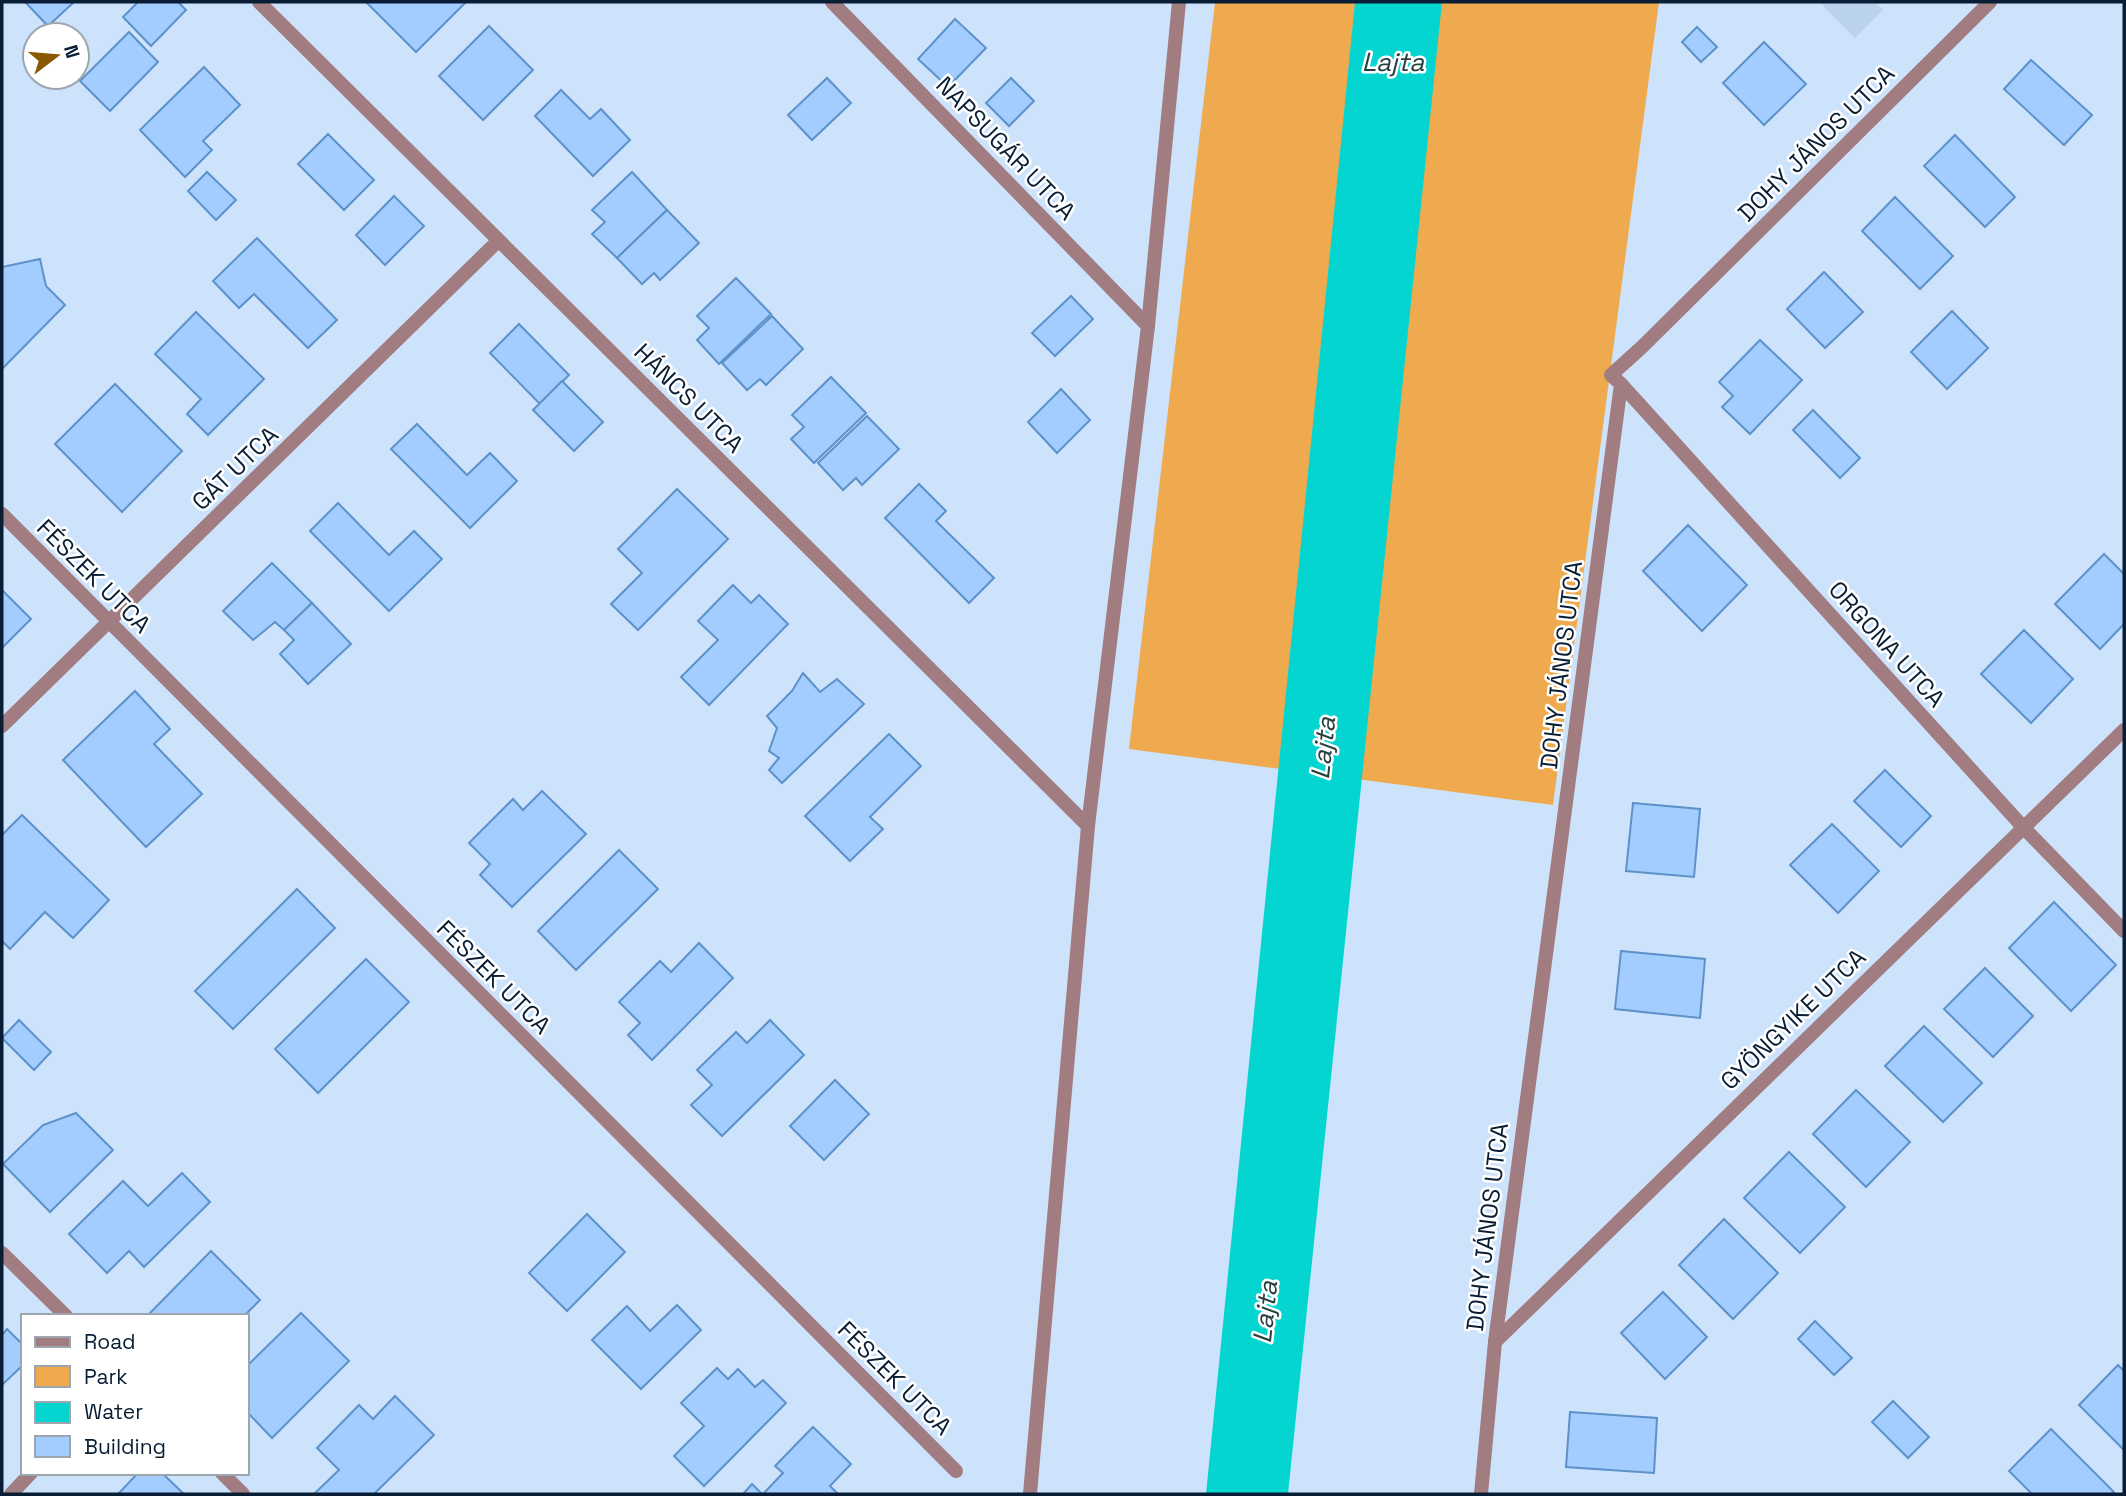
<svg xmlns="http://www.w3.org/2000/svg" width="2126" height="1496" font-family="'Space Grotesk',sans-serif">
  <rect width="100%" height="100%" fill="#cde3fc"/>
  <polygon fill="#bbd2ed" points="1819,2 1875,2 1883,10 1855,38"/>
  <polygon fill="#efaa4f" points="1215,2 1659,2 1553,805 1129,749"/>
  <polygon fill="#05d5d0" points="1355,2 1442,2 1288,1494 1206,1494"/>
  <g fill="#a2cdfe" stroke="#5d91ca" stroke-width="2">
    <polygon points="25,2 74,2 48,26"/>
    <polygon points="138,2 178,2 186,10 151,46 123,17"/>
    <polygon points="366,2 466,2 416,52"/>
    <polygon points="955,19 986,48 948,87 918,59"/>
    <polygon points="489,26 533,70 483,120 439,76"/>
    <polygon points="1697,27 1717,47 1701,62 1682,42"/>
    <polygon points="129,32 158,62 110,111 80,81"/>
    <polygon points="1764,42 1806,84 1764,125 1723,83"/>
    <polygon points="2031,60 2092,115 2064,145 2004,89"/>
    <polygon points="204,67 240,105 203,141 212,150 185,177 140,130"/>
    <polygon points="827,78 851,103 812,140 788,115"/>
    <polygon points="1011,78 1034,101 1009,126 986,103"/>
    <polygon points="561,90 590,119 601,109 630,140 593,176 535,116"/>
    <polygon points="328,134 374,180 344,210 298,164"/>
    <polygon points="1955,135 2015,197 1985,227 1924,166"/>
    <polygon points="207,172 236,200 216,220 188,191"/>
    <polygon points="632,172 667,210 617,258 592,234 605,222 592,210"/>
    <polygon points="394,196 424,226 385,265 356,235"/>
    <polygon points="1895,197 1953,256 1920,289 1862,231"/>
    <polygon points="667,210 699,243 660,280 654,273 642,284 617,258"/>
    <polygon points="257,238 337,320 308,348 254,294 239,308 213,281"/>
    <polygon points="40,259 46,286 65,305 2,369 2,267"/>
    <polygon points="1824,272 1863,312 1825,348 1787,309"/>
    <polygon points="736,278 771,314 719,364 697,340 709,328 697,316"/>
    <polygon points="1071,296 1093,319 1055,356 1032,333"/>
    <polygon points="1952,311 1988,348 1947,389 1911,352"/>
    <polygon points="196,312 264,379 208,435 187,414 201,399 155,354"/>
    <polygon points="772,316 803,349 766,385 760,379 747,390 722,363"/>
    <polygon points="519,324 569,375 540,404 490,353"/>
    <polygon points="1760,340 1802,380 1750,434 1722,407 1733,396 1719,382"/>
    <polygon points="831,377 866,413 814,463 791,439 804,427 792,415"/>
    <polygon points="562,381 603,422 574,451 533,410"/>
    <polygon points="115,384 182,451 122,512 55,444"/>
    <polygon points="1061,389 1090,420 1057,453 1028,422"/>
    <polygon points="1813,410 1860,458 1840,478 1793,430"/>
    <polygon points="867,416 899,449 862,485 856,478 843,490 818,463"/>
    <polygon points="417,424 467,475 490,453 517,481 470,528 391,449"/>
    <polygon points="919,484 946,511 936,521 994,578 969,603 885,518"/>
    <polygon points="677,489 728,539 638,630 611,604 642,573 618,549"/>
    <polygon points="338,503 389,555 414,531 442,559 389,611 310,531"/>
    <polygon points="1688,525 1747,585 1702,631 1643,571"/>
    <polygon points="2104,554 2124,574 2124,624 2100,649 2055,604"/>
    <polygon points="272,563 312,603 284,630 275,622 253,640 223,611"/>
    <polygon points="733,585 751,603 759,595 788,624 709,705 681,677 718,640 698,621"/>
    <polygon points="2,590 31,619 2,648"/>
    <polygon points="312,603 351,644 308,684 280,654 294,640 284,630"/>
    <polygon points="2024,630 2073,679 2031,723 1981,674"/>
    <polygon points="803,673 820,692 837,679 864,704 782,783 769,770 779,758 769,751 777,728 767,716 792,691"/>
    <polygon points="135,691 170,729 154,744 202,794 146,847 63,760"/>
    <polygon points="889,734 921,766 870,817 883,829 850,861 805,816"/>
    <polygon points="1885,770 1931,816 1901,847 1854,801"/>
    <polygon points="542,791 586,834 512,907 480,875 490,864 469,843 513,799 523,810"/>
    <polygon points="1633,803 1700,809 1694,877 1626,871"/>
    <polygon points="22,815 109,900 73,938 45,912 10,949 2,941 2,835"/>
    <polygon points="1832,824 1879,871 1838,913 1790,865"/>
    <polygon points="619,850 658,889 576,970 538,931"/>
    <polygon points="297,889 335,928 233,1029 195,991"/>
    <polygon points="2054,902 2116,965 2071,1011 2009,948"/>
    <polygon points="699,943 733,978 652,1060 628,1035 640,1023 619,1002 660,961 671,972"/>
    <polygon points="1621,951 1705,959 1700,1018 1615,1009"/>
    <polygon points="366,959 409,1002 318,1093 275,1049"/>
    <polygon points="1985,968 2033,1016 1993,1057 1944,1009"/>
    <polygon points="19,1020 51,1052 34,1070 2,1038"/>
    <polygon points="770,1020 804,1055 722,1136 691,1105 712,1085 697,1070 736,1032 747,1043"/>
    <polygon points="1924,1026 1982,1083 1943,1122 1885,1066"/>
    <polygon points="835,1080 869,1114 824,1160 790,1126"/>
    <polygon points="1856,1090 1910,1142 1866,1187 1813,1134"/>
    <polygon points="76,1113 113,1150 50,1212 3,1164 43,1125"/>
    <polygon points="1789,1152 1845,1207 1800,1253 1744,1198"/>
    <polygon points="182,1173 210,1202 144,1267 129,1251 107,1273 69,1234 123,1181 148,1206"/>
    <polygon points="587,1214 625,1252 567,1311 529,1273"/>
    <polygon points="1724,1219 1778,1273 1733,1319 1679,1265"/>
    <polygon points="211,1251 260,1300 244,1316 151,1316 149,1314"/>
    <polygon points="1663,1292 1707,1337 1665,1379 1621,1333"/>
    <polygon points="677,1305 701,1330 641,1389 592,1340 627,1306 650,1331"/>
    <polygon points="301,1313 349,1361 272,1438 247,1412 247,1366"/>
    <polygon points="1815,1321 1852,1358 1834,1375 1798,1339"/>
    <polygon points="7,1329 23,1345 23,1365 2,1385 2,1335"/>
    <polygon points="2118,1365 2124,1371 2124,1450 2079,1405"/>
    <polygon points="717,1368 728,1379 738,1369 755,1387 763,1380 786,1403 704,1486 674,1456 704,1426 681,1403"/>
    <polygon points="395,1396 434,1435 374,1494 314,1494 339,1470 317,1448 359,1405 373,1419"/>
    <polygon points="1893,1401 1929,1437 1908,1458 1872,1422"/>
    <polygon points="1570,1412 1657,1418 1654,1473 1566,1467"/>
    <polygon points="813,1427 851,1464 830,1486 838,1494 763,1494 783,1473 775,1466"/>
    <polygon points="2051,1429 2114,1492 2111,1494 2032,1494 2009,1471"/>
    <polygon points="138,1473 162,1473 184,1494 118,1494"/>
    <polygon points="752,1484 762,1494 743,1494"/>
  </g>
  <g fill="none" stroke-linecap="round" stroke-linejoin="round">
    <g stroke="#a17c80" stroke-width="14">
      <polyline points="259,2 1088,826"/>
      <polyline points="832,2 1148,326"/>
      <polyline points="1621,384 2023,827 2124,931"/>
      <polyline points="2,514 956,1471"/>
      <polyline points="2,726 498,241"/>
      <polyline points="2,1253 66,1316"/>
      <polyline points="1495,1342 2124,730"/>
      <polyline points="222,1473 243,1494"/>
      <polyline points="11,1494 31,1473"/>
      <polyline points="1030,1494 1088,826 1148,326 1179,2"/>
      <polyline points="1481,1494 1495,1342 1621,384 1611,375 1642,347 1990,2"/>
    </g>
  </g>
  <g text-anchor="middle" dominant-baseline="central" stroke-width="5" stroke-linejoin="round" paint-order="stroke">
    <g font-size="24" fill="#091e34" stroke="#fff">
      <text transform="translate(1816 143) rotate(-45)">DOHY JÁNOS UTCA</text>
      <text transform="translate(1006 148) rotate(46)">NAPSUGÁR UTCA</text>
      <text transform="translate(689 398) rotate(45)">HÁNCS UTCA</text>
      <text transform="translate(235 468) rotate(-44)">GÁT UTCA</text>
      <text transform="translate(94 576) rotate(45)">FÉSZEK UTCA</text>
      <text transform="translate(1887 644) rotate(48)">ORGONA UTCA</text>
      <text transform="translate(1561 665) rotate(-83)">DOHY JÁNOS UTCA</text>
      <text transform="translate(494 977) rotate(45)">FÉSZEK UTCA</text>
      <text transform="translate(1793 1019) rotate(-44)">GYÖNGYIKE UTCA</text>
      <text transform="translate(1487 1227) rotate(-83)">DOHY JÁNOS UTCA</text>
      <text transform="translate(895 1378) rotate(45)">FÉSZEK UTCA</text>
    </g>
    <g font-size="26" font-style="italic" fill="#25403f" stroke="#fff">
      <text x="1393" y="62">Lajta</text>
      <text transform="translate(1323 748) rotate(-84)">Lajta</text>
      <text transform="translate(1265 1312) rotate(-84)">Lajta</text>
    </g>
  </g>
  <rect width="2126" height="1496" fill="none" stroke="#091e34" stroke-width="7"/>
  <rect x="21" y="1314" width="228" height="161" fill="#ffffff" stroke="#9da5ae" stroke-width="2"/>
  <rect x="35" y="1337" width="35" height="10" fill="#a17c80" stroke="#9da5ae" stroke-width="2"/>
  <text x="84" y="1349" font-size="21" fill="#091e34">Road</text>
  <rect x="35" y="1366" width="35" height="21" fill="#efaa4f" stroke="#9da5ae" stroke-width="2"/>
  <text x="84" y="1384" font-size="21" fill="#091e34">Park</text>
  <rect x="35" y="1402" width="35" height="21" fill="#05d5d0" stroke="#9da5ae" stroke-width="2"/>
  <text x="84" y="1419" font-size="21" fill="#091e34">Water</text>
  <rect x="35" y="1436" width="35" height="21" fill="#a2cdfe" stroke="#9da5ae" stroke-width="2"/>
  <text x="84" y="1454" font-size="21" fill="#091e34">Building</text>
  <g transform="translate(56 56) rotate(74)"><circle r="33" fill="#ffffff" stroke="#9da5ae" stroke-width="2"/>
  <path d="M0-5L12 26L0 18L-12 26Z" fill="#895800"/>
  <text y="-10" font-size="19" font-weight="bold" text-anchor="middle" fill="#091e34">N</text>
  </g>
</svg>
